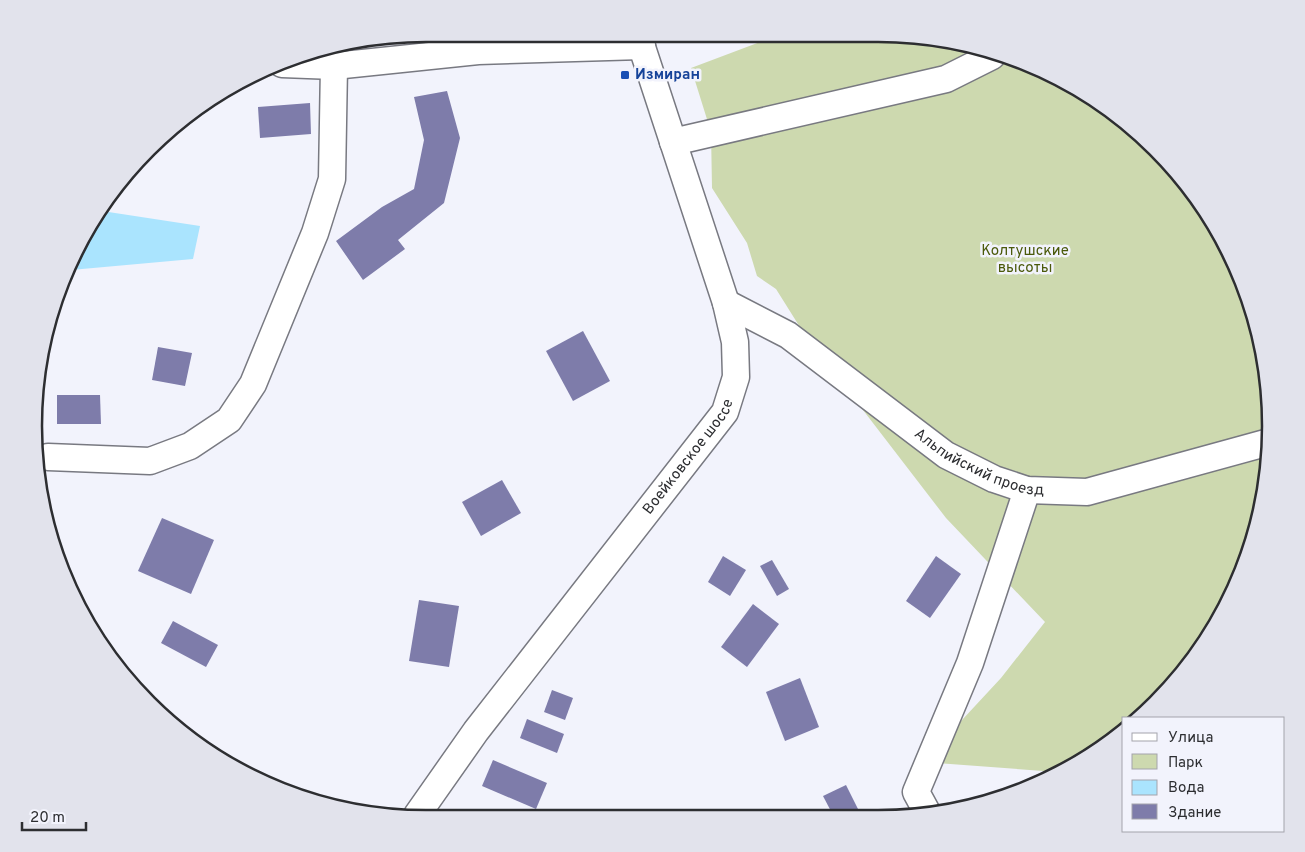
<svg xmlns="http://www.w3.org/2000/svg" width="1305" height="852" font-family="Overpass,sans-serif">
  <rect width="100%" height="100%" fill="#f2f3fc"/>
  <polygon fill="#cdd9af" points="776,36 930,37 1052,74 1137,131 1190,187 1231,252 1258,324 1270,400 1268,477 1251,552 1219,622 1174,684 1138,718 1124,718 1124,732 1118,737 1058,775 1057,772 923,762 1001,678 1045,622 946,518 803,332 776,289 757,276 747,243 712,188 711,132 691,68"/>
  <polygon fill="#aae4fe" points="102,211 200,226 193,259 71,270"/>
  <g fill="#7e7caa">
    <polygon points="447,91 460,138 444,203 398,240 405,249 363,280 336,241 382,207 414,189 424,140 414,97"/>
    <polygon points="310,103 311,134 260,138 258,107"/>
    <polygon points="583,331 610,381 573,401 546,351"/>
    <polygon points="158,347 192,353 185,386 152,380"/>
    <polygon points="57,395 100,395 101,424 57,424"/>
    <polygon points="502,480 521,513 481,536 462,502"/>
    <polygon points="162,518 214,540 191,594 138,571"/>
    <polygon points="723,556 746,570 730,596 708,582"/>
    <polygon points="936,556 961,574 930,618 906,601"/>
    <polygon points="772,560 789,589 777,596 760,566"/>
    <polygon points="419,600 459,606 449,667 409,661"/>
    <polygon points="753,604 779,624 747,667 721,647"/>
    <polygon points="173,621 218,645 206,667 161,643"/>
    <polygon points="800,678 819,727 785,741 766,692"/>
    <polygon points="552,690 573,698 565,720 544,712"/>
    <polygon points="527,719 564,734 557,753 520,738"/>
    <polygon points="493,760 547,783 536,809 482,786"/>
    <polygon points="846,785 862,817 834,817 823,796"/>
  </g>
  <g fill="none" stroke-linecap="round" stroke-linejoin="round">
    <defs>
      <g id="minor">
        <polyline points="282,64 334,66 478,51 642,46"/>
        <polyline points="673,142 946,79 992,56"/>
        <path id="s1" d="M726,303L788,335L946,455L994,479L1027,490L1087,492L1269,442"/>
        <polyline points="48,457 150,461 190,446 229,420 253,384 315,233 332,179 334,66"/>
        <polyline points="928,814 916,792 970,663 1027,490"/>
        <path id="s2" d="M417,815L476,731L725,412L736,377L735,342L726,303L638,35"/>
      </g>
    </defs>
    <use href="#minor" stroke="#787981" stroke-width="29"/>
    <use href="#minor" stroke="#fff" stroke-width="26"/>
  </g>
  <rect fill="#1a4fb4" stroke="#f2f3fc" stroke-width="2" x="620" y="70" width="10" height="10" rx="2.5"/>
  <g text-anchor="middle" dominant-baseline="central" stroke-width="5" stroke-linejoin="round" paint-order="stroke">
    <g font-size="15" font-weight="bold" fill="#164399" stroke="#f2f3fc" text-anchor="start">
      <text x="635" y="75">Измиран</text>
    </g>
    <g font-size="15" fill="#4b5a0b" stroke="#f2f3fc">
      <text x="1025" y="251">Колтушские<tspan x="1025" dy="17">высоты</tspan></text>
    </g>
    <g font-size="15" fill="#2d2e31" stroke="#f2f3fc">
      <text stroke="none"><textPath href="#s2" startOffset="450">Воейковское шоссе</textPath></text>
      <text stroke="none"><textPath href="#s1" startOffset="302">Альпийский проезд</textPath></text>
    </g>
  </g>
  <path d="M0 0H1305V852H0ZM426 42H878A384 384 0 0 1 1262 426V426A384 384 0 0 1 878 810H426A384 384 0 0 1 42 426V426A384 384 0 0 1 426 42Z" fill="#e2e3ec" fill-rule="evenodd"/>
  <path fill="none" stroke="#2d2e31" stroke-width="2.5" d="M426 42H878A384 384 0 0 1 1262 426V426A384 384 0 0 1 878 810H426A384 384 0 0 1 42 426V426A384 384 0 0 1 426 42Z"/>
  <rect x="1122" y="717" width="162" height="115" fill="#f2f3fc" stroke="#a3a4ab"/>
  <rect x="1132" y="733" width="25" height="8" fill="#ffffff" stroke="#a3a4ab"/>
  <text x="1168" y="742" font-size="15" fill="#2d2e31">Улица</text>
  <rect x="1132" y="754" width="25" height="15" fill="#cdd9af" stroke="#a3a4ab"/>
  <text x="1168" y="767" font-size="15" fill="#2d2e31">Парк</text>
  <rect x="1132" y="780" width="25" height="15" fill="#aae4fe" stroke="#a3a4ab"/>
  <text x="1168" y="792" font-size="15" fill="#2d2e31">Вода</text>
  <rect x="1132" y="804" width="25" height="15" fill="#7e7caa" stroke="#a3a4ab"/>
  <text x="1168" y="817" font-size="15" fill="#2d2e31">Здание</text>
  <path d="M22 822v8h64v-8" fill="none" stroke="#2d2e31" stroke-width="2.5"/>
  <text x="30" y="822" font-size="15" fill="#2d2e31" stroke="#f2f3fc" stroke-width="4" paint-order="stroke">20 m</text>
</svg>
